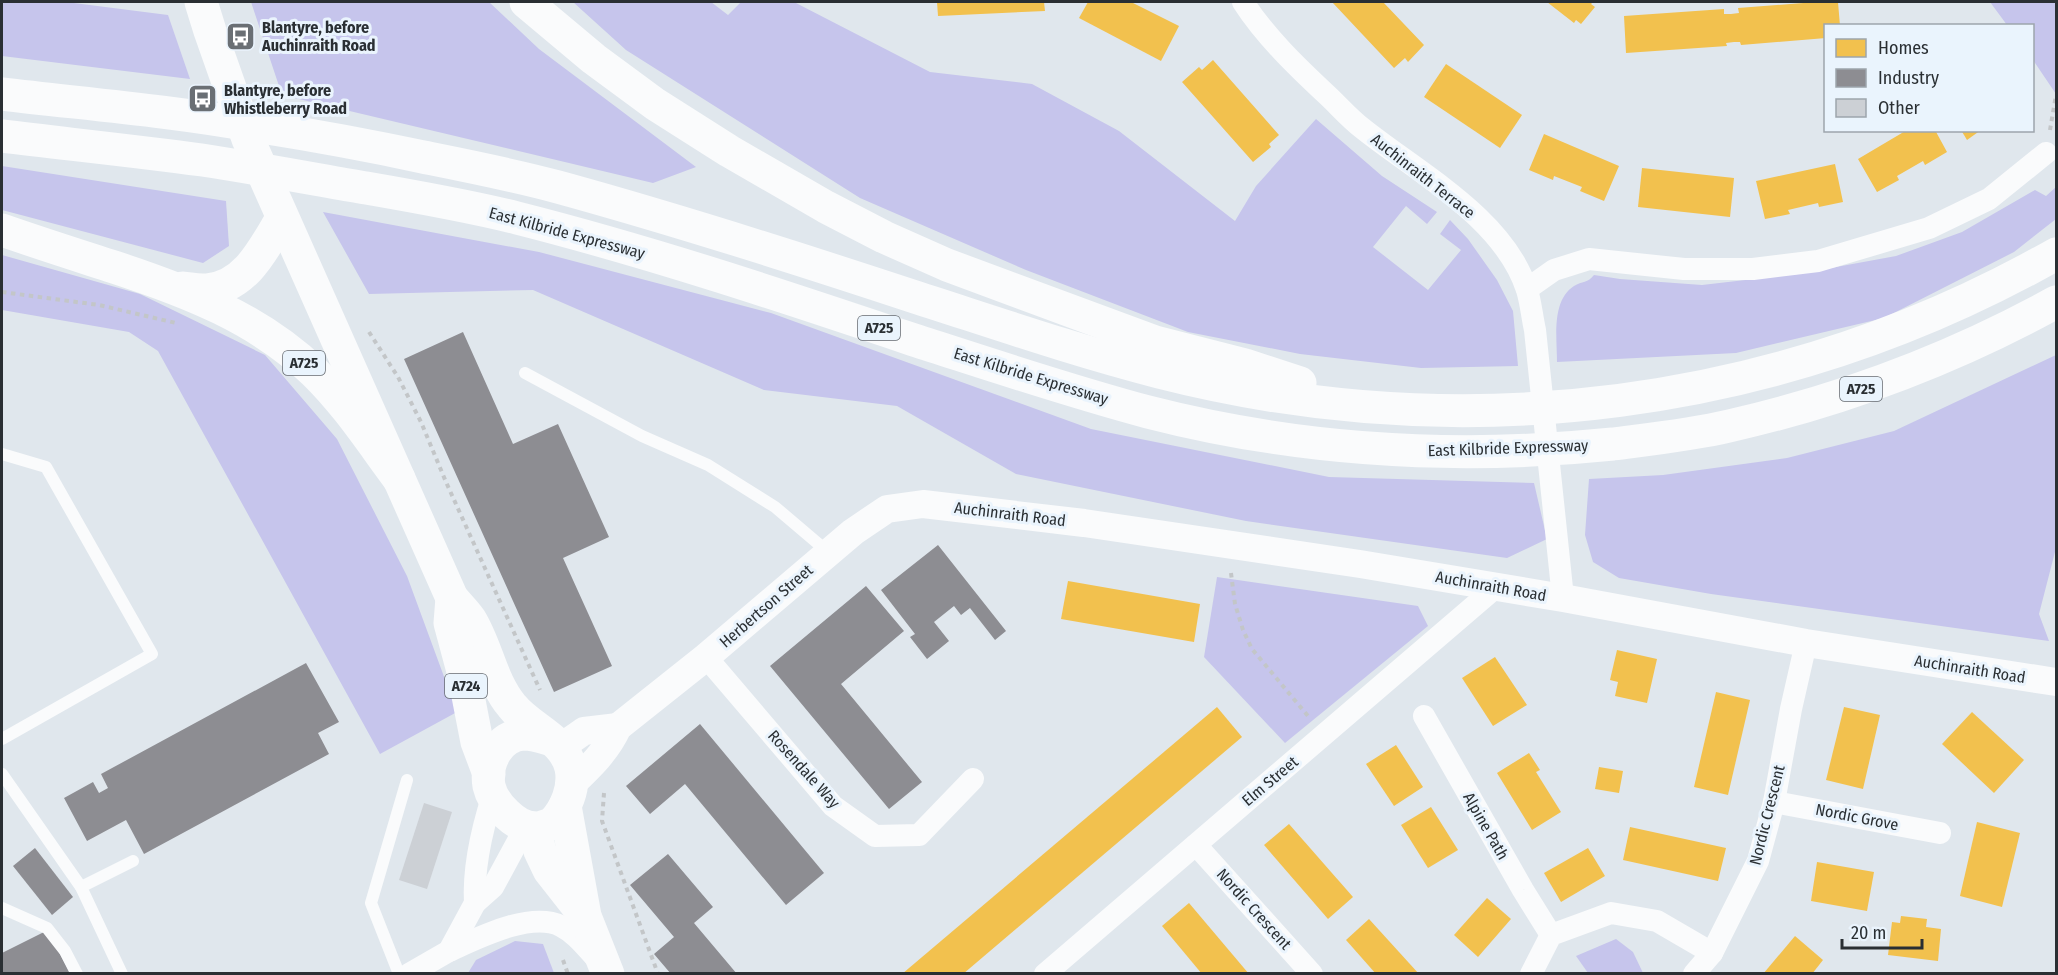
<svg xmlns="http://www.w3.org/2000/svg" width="2058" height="975" font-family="'Fira Sans Condensed',sans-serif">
  <rect width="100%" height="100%" fill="#e0e7ed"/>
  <g fill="#c6c5ec">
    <polygon points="2,2 66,2 168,15 190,79 2,56"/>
    <polygon points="251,2 489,2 539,49 696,167 653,183 282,95"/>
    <polygon points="573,2 711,2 728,15 741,2 794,2 930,72 1032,84 1119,131 1235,221 1256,186 1316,119 1382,176 1437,212 1427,224 1406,206 1373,247 1428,290 1461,250 1440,234 1450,220 1468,239 1497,280 1513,311 1518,366 1421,368 1300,354 1188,332 1026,270 860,198 626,50"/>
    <polygon points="1990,2 2056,2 2056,94 2033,60 2032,26 2007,25"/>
    <polygon points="2,166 226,201 229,246 203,263 2,210"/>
    <path d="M2056,187V219L2014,252L1884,318L1736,353L1557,362C1557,338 1551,301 1574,286C1582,281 1588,283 1594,275L1620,279L1702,285L1798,274L1896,256L1962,232L2035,190L2046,196Z"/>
    <polygon points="323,212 539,252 771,313 1091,429 1329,477 1534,483 1547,539 1507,558 1246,521 1016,474 897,406 764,390 533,290 369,294"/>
    <polygon points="2,255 140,294 265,355 337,439 407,576 457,712 380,754 158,351 129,332 2,310"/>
    <polygon points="2056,355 2056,548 2039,614 2049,641 1711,594 1619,578 1593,562 1585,535 1589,479 1663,475 1787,458 1894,431"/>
    <polygon points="1217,577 1418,606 1428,626 1285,743 1204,657"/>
    <polygon points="1616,939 1633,952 1643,973 1588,973 1576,956"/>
    <polygon points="515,941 543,944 554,973 468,973 476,960"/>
  </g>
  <g fill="#f2c14e">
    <polygon points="937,2 1044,2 1045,11 938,16"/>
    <polygon points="1088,2 1131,2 1179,26 1161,61 1079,18"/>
    <polygon points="1332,2 1383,2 1424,45 1408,62 1405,58 1394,68"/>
    <polygon points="1547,2 1593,2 1591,4 1595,7 1581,24 1576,20 1574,23"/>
    <polygon points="1816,2 1838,2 1840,26 1826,26 1826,38 1741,45 1740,42 1734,42 1726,43 1727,46 1626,53 1624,16 1724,9 1724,14 1731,14 1739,13 1738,8"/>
    <polygon points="1213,60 1279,135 1269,144 1271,147 1253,162 1182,82 1199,67 1202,70"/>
    <polygon points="1446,64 1522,115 1500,148 1424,97"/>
    <polygon points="1907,130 1935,130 1947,152 1925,165 1923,161 1897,176 1899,180 1877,192 1858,159"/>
    <polygon points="1961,130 1981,130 1967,140"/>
    <polygon points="1544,134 1619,166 1604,201 1580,191 1582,187 1554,176 1553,180 1529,170"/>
    <polygon points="1835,164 1843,202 1819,207 1818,203 1788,210 1790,214 1765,219 1756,181"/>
    <polygon points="1642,168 1734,178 1730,217 1638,207"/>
    <polygon points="1068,581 1200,604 1194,642 1061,619"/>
    <polygon points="1617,650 1657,659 1647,703 1615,696 1618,682 1610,680"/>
    <polygon points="1495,657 1527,705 1493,726 1462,678"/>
    <polygon points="1716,692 1750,700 1728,795 1694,787"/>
    <polygon points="1217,707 1242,737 963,974 902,974"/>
    <polygon points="1844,707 1880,715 1863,789 1826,780"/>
    <polygon points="1972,712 2024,760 1994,793 1942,744"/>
    <polygon points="1396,745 1423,787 1394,806 1366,764"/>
    <polygon points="1529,753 1540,770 1536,772 1561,812 1532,830 1497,773"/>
    <polygon points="1599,767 1623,771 1619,793 1595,789"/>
    <polygon points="1431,807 1458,850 1428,868 1401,825"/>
    <polygon points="1977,822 2020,833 2002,907 1960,896"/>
    <polygon points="1289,824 1353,897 1328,919 1264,845"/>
    <polygon points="1630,827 1726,848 1718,881 1623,860"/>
    <polygon points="1588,848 1605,876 1561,902 1544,873"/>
    <polygon points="1817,862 1874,872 1867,911 1811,901"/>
    <polygon points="1487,898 1511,919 1478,957 1454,935"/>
    <polygon points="1189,903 1249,974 1202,974 1162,926"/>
    <polygon points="1901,916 1927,919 1926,927 1941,929 1938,961 1888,955 1892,922 1900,923"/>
    <polygon points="1369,919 1419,974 1376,974 1346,940"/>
    <polygon points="1795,936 1823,960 1812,974 1763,974"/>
  </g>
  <g fill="#8d8d92">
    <polygon points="463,332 513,444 558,424 609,537 563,558 612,666 554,692 404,359"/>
    <polygon points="938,545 1006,631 995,640 970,608 961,615 954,606 934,622 949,641 927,659 910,637 915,634 881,590"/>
    <polygon points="866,586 904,631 841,684 922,782 889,809 770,666"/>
    <polygon points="306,663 339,722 318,733 329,754 144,854 126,820 87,841 64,798 93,782 99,793 108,788 101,774"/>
    <polygon points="700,724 824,873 786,905 685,784 650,814 626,786"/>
    <polygon points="35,848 73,897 52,915 13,866"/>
    <polygon points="668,854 713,907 694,923 737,974 671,974 654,954 674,937 630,885"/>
    <polygon points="48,930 70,974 2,974 2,953"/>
  </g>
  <polygon fill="#ccd0d5" points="424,803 452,812 427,889 399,880"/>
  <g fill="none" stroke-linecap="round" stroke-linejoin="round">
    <g stroke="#c3c6c8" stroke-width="4" stroke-dasharray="4.5 4.5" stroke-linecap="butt">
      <polyline points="2050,130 2056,95"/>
      <polyline points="2,292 99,305 176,323"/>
      <polyline points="369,332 398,377 421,422 446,482 540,690"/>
      <polyline points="1231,573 1235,604 1243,630 1252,649 1308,716"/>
      <polyline points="604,793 602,821 658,974"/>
      <polyline points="563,960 568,974"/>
    </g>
    <g stroke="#fafbfc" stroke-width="12">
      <polyline points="525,373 642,436 708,465 775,507 828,552"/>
      <polyline points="2,454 46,467 152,654 2,739"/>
      <polyline points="2,774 81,887 122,974"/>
      <polyline points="81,887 133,861"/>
      <polyline points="2,908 47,928 65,951 77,974"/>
      <polyline points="399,974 371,903 407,780"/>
    </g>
    <g stroke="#fafbfc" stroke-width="22">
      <path d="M1243,2C1265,36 1296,66 1326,94C1338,105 1349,118 1362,128C1418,173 1504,218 1527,290C1531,303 1532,317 1535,330L1563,598"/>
      <polyline points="1527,289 1554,270 1589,259 1684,269 1753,269 1818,261 1929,228 1989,199 2046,153"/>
      <polyline points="706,657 833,806 875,836 919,835 973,779"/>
      <polyline points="1424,716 1523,890 1551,935"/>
      <polyline points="1774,802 1940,833"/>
      <polyline points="1196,845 1312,974"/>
      <path d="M475,903C473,867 482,829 493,795"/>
      <path d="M449,951C478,938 530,911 561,926C575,933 585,946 596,958"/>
      <polyline points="409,974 449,951 475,903 493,887 526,826"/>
      <polyline points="1045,974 1495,588"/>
      <polyline points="1531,974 1551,935 1611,913 1657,921 1712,953"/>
      <polyline points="1694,974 1712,953 1758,861 1774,802 1791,709 1806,643"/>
    </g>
    <g stroke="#fafbfc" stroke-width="28">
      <polyline points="561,747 584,731 618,727"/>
      <path d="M571,785C590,767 607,751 618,727L706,657L853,532L887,509L923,504L1084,523L1360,564L1563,598L1806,643L2056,682"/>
    </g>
    <g stroke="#fafbfc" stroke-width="33">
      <path d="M201,2L210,31L248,139L452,598C458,605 465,612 470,619C487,646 491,681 512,706C530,729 564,738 571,768C575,788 566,809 553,823C548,825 541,828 535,828C516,828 493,804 489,786C485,763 499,735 524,734C534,734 542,737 552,740"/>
      <polyline points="452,598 450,623 464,675 477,742 489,774"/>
      <polyline points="565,806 585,916 608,974"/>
      <polyline points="534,828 540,851 549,870 582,912"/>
    </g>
    <g stroke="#fafbfc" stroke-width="33">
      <polyline points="526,2 594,59 655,104 729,151 826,207 884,237 947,265 1155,342 1245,365 1300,383"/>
      <path d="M2,94C86,104 172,111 255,126C312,135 367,145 423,157C468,166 514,175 558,187C678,220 797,258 915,297C996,323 1077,351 1159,372C1465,450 1782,409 2056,254"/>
      <path d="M2,136C68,144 136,151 202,160C255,168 308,178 360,187C412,196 465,205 517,218C651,252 783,296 914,340C992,365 1069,391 1148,412C1300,451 1458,460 1613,444C1652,439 1691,435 1729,426C1843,400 1954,358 2056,302"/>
      <path d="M2,230C39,243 77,255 114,267C187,291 258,318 314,372C347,404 372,443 399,479"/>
      <path d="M183,288C191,289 199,290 207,290C246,287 264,248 282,218"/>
    </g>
  </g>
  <defs>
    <symbol id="bus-square" viewBox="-11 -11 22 22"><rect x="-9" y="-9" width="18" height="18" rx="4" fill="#6a6f74" stroke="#eaf4fd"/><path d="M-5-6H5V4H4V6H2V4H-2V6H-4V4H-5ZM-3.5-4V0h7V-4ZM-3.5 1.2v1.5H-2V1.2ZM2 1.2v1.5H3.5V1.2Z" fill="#fff"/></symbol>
  </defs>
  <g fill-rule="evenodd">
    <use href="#bus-square" x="224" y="20" width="33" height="33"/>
    <use href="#bus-square" x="186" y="82" width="33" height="33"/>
  </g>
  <g text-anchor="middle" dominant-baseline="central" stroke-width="6" stroke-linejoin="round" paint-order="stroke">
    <g fill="#eaf4fd" stroke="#646a70" stroke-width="1.5">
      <rect x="858" y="316" width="42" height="24" rx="4.5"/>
      <rect x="283" y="351" width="42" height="24" rx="4.5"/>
      <rect x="1840" y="377" width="42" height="24" rx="4.5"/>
      <rect x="445" y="674" width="42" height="24" rx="4.5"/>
    </g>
    <g font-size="15" font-weight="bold" fill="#2a2f33">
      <text x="879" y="328">A725</text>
      <text x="304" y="363">A725</text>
      <text x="1861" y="389">A725</text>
      <text x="466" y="686">A724</text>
    </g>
    <g font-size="16" font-weight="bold" fill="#2a2f33" stroke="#eaf4fd" text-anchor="start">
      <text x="262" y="27">Blantyre, before<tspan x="262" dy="18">Auchinraith Road</tspan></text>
      <text x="224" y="90">Blantyre, before<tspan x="224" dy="18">Whistleberry Road</tspan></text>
    </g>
    <g font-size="16" fill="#2a2f33" stroke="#eaf4fd">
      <text transform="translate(1423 176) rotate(38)">Auchinraith Terrace</text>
      <text transform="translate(567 233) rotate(15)">East Kilbride Expressway</text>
      <text transform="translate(1031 376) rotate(17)">East Kilbride Expressway</text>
      <text transform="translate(1508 448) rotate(-2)">East Kilbride Expressway</text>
      <text transform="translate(1010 514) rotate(7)">Auchinraith Road</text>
      <text transform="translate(1491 586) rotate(10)">Auchinraith Road</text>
      <text transform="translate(766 606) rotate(-41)">Herbertson Street</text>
      <text transform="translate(1970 669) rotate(9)">Auchinraith Road</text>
      <text transform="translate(804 769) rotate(48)">Rosendale Way</text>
      <text transform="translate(1270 781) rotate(-40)">Elm Street</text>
      <text transform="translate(1767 815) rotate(-76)">Nordic Crescent</text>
      <text transform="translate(1857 817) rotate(11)">Nordic Grove</text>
      <text transform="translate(1486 826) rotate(60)">Alpine Path</text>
      <text transform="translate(1254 909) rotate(48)">Nordic Crescent</text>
    </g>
  </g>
  <rect width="2058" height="975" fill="none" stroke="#2a2f33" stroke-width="6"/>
  <rect x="1824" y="24" width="210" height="108" fill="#eaf4fd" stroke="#9da5ac" stroke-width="1.5"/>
  <rect x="1836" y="39" width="30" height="18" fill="#f2c14e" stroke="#9da5ac" stroke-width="1.5"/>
  <text x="1878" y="54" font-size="18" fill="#2a2f33">Homes</text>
  <rect x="1836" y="69" width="30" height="18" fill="#8d8d92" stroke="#9da5ac" stroke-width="1.5"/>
  <text x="1878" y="84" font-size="18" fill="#2a2f33">Industry</text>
  <rect x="1836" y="99" width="30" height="18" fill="#ccd0d5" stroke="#9da5ac" stroke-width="1.5"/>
  <text x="1878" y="114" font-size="18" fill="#2a2f33">Other</text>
  <path d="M1842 939v9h80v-9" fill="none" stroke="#2a2f33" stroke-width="3"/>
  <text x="1851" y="939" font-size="18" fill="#2a2f33" stroke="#eaf4fd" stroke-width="4.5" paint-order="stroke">20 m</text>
</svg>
